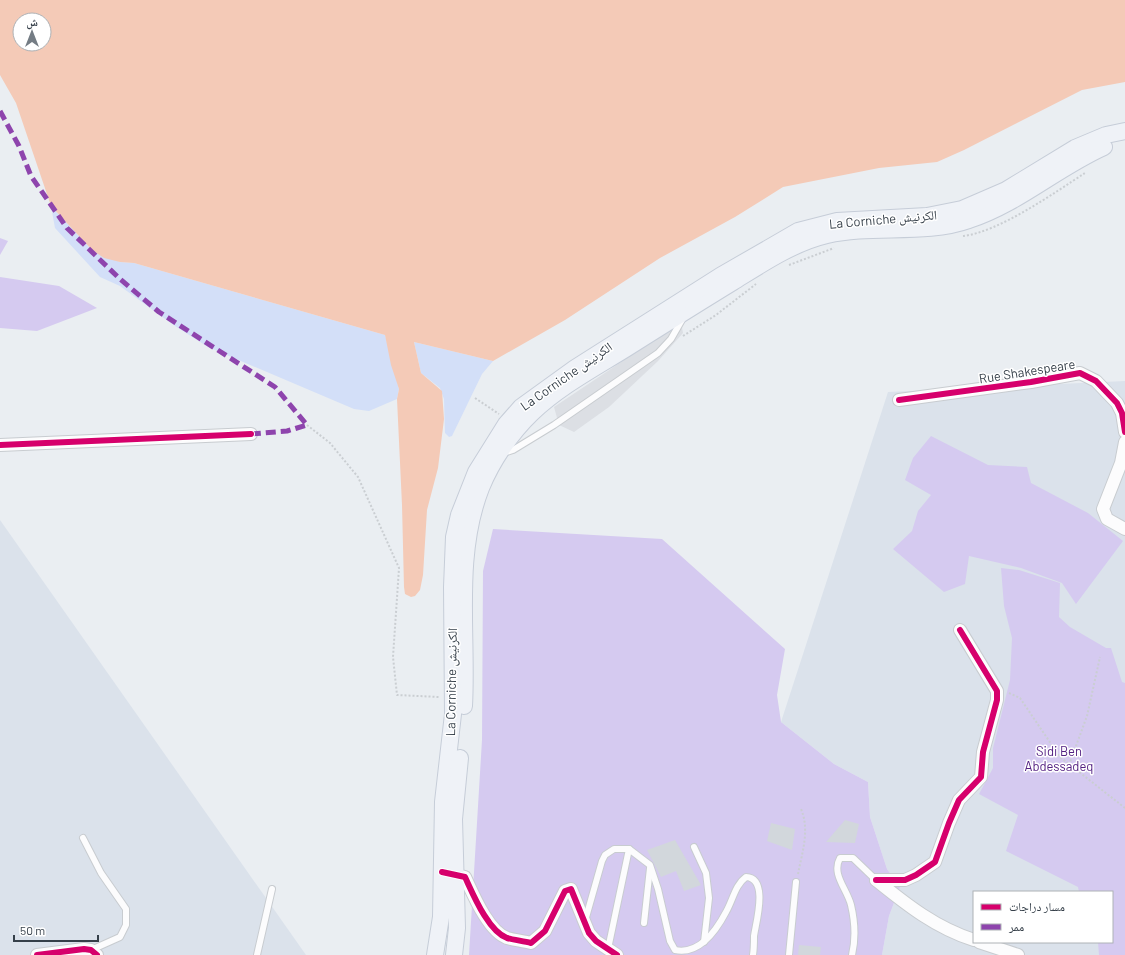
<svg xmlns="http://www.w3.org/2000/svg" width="1125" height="955" font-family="Barlow,'Noto Naskh Arabic',sans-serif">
  <rect width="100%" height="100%" fill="#eaeef2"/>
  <g fill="#dbe2eb" fill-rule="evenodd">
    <path d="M1125,381V955H882L889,916L900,887L887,869L870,817L868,782L834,764L781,722L888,392ZM974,892H1112V942H974Z"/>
    <polygon points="0,520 306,955 0,955"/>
  </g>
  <g fill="#d5caf0">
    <polygon points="0,238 8,241 0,255"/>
    <polygon points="0,277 59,286 97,308 37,331 0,328"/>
    <polygon points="931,436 988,465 1027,467 1031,483 1088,513 1123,541 1076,604 1062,583 1021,568 969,556 965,584 944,592 893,549 912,531 918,511 931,495 905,480 913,458"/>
    <polygon points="493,529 662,539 785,649 777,695 781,722 834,764 868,782 870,817 887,869 900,887 889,916 882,955 469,955 482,740 483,571"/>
    <polygon points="1001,568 1019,570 1060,583 1059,617 1070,627 1106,648 1111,648 1122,682 1125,683 1125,955 1099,955 1098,942 1112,942 1112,892 1079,892 1078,887 1006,851 1018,815 979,794 993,768 993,748 1010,680 1012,638 1004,606"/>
  </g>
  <g fill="#d3dff8">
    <polygon points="51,206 92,250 120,262 134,263 385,335 399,389 397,399 369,411 354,409 208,347 172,324 120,286 100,277 55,228"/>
    <polygon points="414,342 493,361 482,374 452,436 449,437 445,433 444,399 440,388 421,373"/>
  </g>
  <polygon fill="#dcdfe4" points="681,322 683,333 658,361 609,407 574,432 559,425 554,407"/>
  <path fill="#f4cab7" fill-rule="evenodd" d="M0,0H1125V82L1082,90L964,150L937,162L879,168L783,187L735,217L660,258L565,320L493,361L414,342L421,373L442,391L444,419L438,468L427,510L423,575L420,590L415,596L411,597L405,594L404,587L402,505L397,399L399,389L391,365L385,335L134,263L120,262L104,258L92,250L51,206L16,103L0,75ZM20,20H44V44H20Z"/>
  <g fill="#d2d7dc">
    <polygon points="845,820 859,824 855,843 826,842"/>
    <polygon points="771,823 795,829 792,850 767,841"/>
    <polygon points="675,840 701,885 684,891 676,871 661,877 647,850"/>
    <polygon points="799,945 821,947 820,955 798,955"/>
  </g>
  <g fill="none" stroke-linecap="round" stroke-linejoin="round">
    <defs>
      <g id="service">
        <polyline points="503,453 513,450 554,425 658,353 671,339 683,318"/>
        <polyline points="83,838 101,873 126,909 126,925 120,937 91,950"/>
        <polyline points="694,847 706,873 709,898 704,942"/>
        <path d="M585,921L602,861L605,855L614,849H629L650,865L658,889L670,941L675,950C699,955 716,931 726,912C733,900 735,885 746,877C769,878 756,922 754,936C754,942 754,949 753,955"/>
        <polyline points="644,923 650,868"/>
        <polyline points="608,949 629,849"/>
        <polyline points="257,955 272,889"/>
        <polyline points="789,955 796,882"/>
        <path d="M852,955C856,938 855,922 851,905C847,889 831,874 840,858H853L876,880"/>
      </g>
      <g id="minor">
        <polyline points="899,400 1031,382 1080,373 1096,381 1117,403 1122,413 1125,432"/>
        <polyline points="1125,442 1121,463 1103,509 1107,519 1125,529"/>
        <polyline points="0,445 251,434"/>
        <path d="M448,873L465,877C473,894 488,931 507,938C514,940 523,941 531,943L545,931L565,891L571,889L589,933L596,941L617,955"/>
        <polyline points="876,880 905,880 916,875 935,862 949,823 959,800 981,777 983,752 997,700 997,691 960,630"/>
        <path d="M876,880C907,905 936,928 974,940"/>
        <polyline points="979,942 1018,955"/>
        <polyline points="37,955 84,949 91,950 97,955"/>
      </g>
      <g id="secondary">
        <path d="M464,706C468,634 454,557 481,488C492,461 511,433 532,413C559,387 595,368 627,348C662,326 697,304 733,282C762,264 793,243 827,235C873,224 924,236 969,220C1018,204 1057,168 1104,147"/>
        <polyline points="435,955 441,917 443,802 453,714 452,587 454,537 459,515 476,472 506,424 521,407 575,368 720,276 798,231 837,221 927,216 962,209 1006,190 1075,148 1106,135 1125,131"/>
        <polyline points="454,955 457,928 454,819 460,758"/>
      </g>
    </defs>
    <use href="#service" stroke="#c8ccd0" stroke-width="8"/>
    <use href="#minor" stroke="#c8ccd0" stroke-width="14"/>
    <use href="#secondary" stroke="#c6cdd8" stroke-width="18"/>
    <g stroke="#caced2" stroke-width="2" stroke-dasharray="2 2" stroke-linecap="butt">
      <path d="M963,236C999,232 1054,193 1085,173"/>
      <polyline points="789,265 834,248"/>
      <polyline points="683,336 716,315 756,284"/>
      <polyline points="475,398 499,414"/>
      <polyline points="307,425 330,443 358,477 399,568 393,657 397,695 439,697"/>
      <polyline points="1009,693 1020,698 1060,757 1125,808"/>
      <polyline points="1069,765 1087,716 1100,657"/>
      <path d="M798,874C802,853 810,830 801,809"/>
    </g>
    <use href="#service" stroke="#fcfcfd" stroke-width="6"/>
    <use href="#minor" stroke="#fcfcfd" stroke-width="12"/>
    <use href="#secondary" stroke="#eff2f7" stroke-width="16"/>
    <polyline stroke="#8e44ad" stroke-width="5" stroke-dasharray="10 5" stroke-linecap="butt" points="0,111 19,146 31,176 67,228 120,279 159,312 275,387 307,425 287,431 251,434"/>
    <defs>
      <g id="cycleway">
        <polyline points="899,400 1031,382 1080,373 1096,381 1117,403 1122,413 1125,432"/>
        <polyline points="0,445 251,434"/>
        <path d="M442,872L465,877C473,894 488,931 507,938C514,940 523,941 531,943L545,931L565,891L571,889L589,933L596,941L617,955"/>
        <polyline points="876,880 905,880 916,875 935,862 949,823 959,800 981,777 983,752 997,700 997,691 960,630"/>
        <polyline points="37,955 84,949 91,950 97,955"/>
      </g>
    </defs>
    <use href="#cycleway" stroke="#fff" stroke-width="8"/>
    <use href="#cycleway" stroke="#d6006c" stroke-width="6"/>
  </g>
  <g text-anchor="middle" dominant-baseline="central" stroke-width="3" stroke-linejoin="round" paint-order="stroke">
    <g font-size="13" fill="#353f49" stroke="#fff">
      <text transform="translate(883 219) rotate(-5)">La Corniche الكرنيش</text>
      <text transform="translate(1027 371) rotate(-9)">Rue Shakespeare</text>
      <text transform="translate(566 376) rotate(-35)">La Corniche الكرنيش</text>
      <text transform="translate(451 682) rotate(-89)">La Corniche الكرنيش</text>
    </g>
    <g font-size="13" fill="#542182" stroke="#fff">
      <text x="1059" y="751">Sidi Ben<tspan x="1059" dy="15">Abdessadeq</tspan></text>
    </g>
  </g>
  <rect x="973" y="891" width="140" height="52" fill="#ffffff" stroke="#aeb2b6"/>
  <rect x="981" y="904" width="20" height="6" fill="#d6006c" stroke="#aeb2b6"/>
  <text x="1009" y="911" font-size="12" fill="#353f49">مسار دراجات</text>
  <rect x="981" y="924" width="20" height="6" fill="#8e44ad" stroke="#aeb2b6"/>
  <text x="1009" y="931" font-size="12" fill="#353f49">ممر</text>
  <g transform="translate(32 32)"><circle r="19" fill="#ffffff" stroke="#aeb2b6"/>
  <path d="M0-3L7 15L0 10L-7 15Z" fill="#747c84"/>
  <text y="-6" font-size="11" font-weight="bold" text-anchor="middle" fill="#353f49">ش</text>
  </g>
  <path d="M14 935v6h84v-6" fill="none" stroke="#353f49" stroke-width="2"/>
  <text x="20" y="935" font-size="12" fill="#353f49" stroke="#ffffff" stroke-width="3" paint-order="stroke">50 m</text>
</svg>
